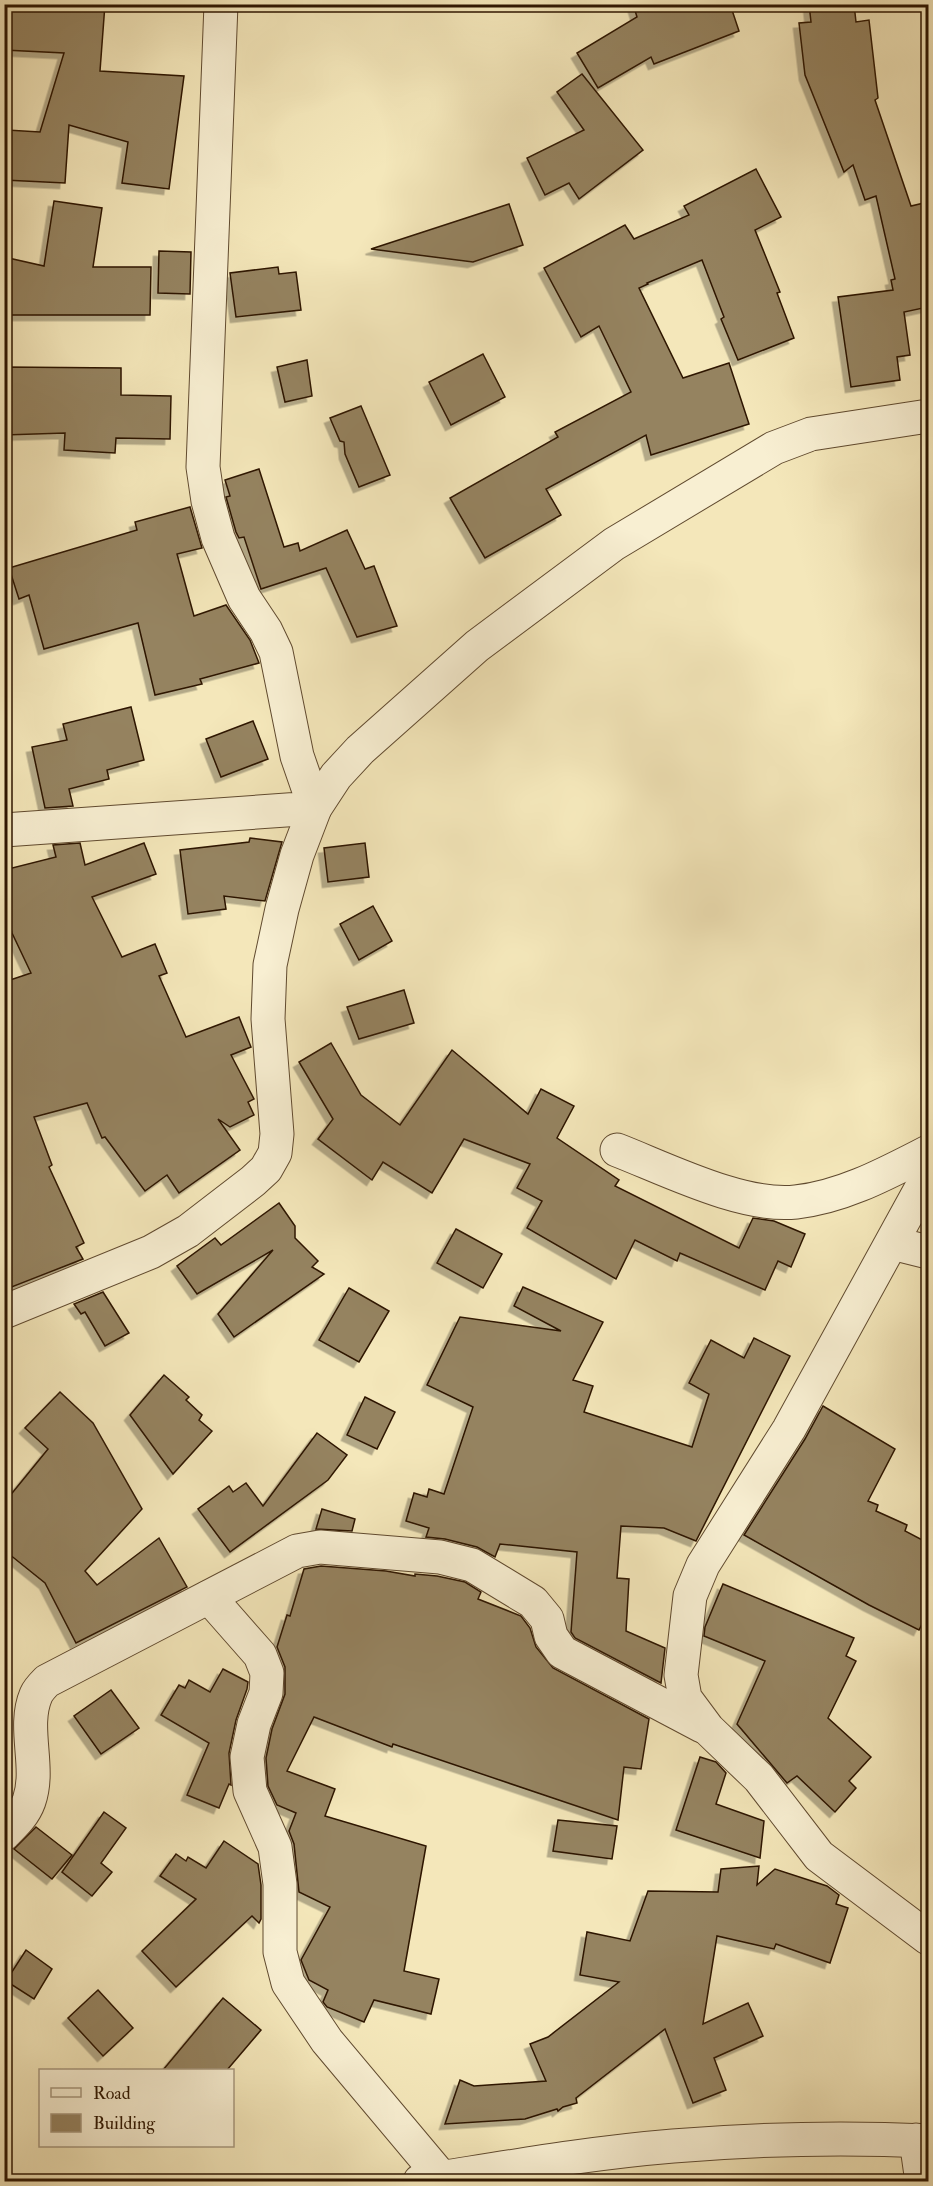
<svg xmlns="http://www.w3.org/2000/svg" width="933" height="2186" font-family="'IM FELL Double Pica',serif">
  <defs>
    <filter id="shadow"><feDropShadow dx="-5.5" dy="5.5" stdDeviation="0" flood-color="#0004"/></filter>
  </defs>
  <rect width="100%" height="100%" fill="#f4e7ba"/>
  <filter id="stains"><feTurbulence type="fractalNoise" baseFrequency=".00333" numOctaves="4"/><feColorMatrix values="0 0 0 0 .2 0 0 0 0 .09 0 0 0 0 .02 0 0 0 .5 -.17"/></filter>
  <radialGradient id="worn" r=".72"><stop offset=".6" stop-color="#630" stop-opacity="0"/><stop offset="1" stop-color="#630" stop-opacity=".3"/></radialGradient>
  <g fill="#958361" stroke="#2e1601" stroke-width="1.5" filter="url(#shadow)">
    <polygon points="4,4 105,4 100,71 184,76 169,189 122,183 128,142 69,125 65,183 4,180 7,130 40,132 64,53 4,50"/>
    <polygon points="633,4 730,4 739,31 654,64 651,57 598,88 577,53 637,17"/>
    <polygon points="809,4 854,4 856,22 869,20 878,98 875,100 911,206 928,202 928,307 904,312 910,355 897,357 900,380 851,387 838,297 893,290 891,280 895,279 876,196 865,200 853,165 844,172 805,75 799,23 811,22"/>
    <polygon points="582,74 643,150 579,199 569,183 545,195 527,158 584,130 557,92"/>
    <polygon points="756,169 781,217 755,230 780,292 777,293 794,338 738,360 721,319 724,317 702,260 647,283 648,284 639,288 683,378 729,363 749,424 651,455 646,435 546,489 561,515 485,558 450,498 558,437 555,432 631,392 599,326 581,337 544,268 625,225 634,239 689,215 684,206"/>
    <polygon points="54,201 102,208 93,267 151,267 150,315 4,315 4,257 44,266"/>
    <polygon points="509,204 523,245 473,262 371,249"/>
    <polygon points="159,251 191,252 190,294 158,293"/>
    <polygon points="278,267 279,274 296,272 301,310 236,317 230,273"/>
    <polygon points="483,354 505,397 451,425 429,382"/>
    <polygon points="307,360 312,396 285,402 277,367"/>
    <polygon points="4,367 121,368 121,395 171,396 170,439 116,438 115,453 64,450 65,433 4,435"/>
    <polygon points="361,406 390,475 359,487 345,454 344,442 340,441 330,418"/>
    <polygon points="259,469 284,547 298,543 300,551 347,530 365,569 374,566 397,626 357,637 326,568 261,589 244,537 239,538 236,532 226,497 230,496 225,480"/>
    <polygon points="190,507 202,548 177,554 194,616 226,605 250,640 259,663 200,679 202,684 155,695 138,623 44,649 29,595 19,599 9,568 137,530 135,522"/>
    <polygon points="131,707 144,760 107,770 109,779 69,789 73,806 45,808 32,747 67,740 63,724"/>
    <polygon points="253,721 268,759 221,777 206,739"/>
    <polygon points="250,838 282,842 265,901 224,896 226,909 188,914 180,850 249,842"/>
    <polygon points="80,843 85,865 144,843 156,874 92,897 122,957 155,944 167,973 159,976 186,1037 239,1017 251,1047 231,1055 254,1099 248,1102 254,1115 230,1127 218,1119 240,1150 179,1193 167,1175 145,1191 105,1137 102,1138 87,1103 34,1117 52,1165 49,1167 84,1243 76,1247 83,1259 4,1290 4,982 31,973 12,933 4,902 4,870 56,857 53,845"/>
    <polygon points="365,843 369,877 328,882 324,848"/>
    <polygon points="373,906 392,941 359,960 340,924"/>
    <polygon points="404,990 414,1023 359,1039 347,1007"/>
    <polygon points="331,1043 361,1095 400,1125 452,1050 528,1114 541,1089 574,1106 557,1138 619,1180 615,1186 739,1248 753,1218 774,1221 805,1234 791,1267 778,1261 765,1290 680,1253 677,1261 635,1240 616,1279 527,1228 542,1201 517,1188 530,1164 464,1139 432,1193 383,1162 372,1180 318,1139 333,1119 299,1062"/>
    <polygon points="279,1203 295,1226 295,1238 318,1261 312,1267 324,1274 234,1337 218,1314 273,1250 197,1294 177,1266 215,1238 221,1245"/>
    <polygon points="456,1229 502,1254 483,1288 437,1263"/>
    <polygon points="523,1287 603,1322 573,1380 593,1386 584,1412 692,1447 709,1394 689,1383 711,1340 744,1358 754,1338 790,1356 696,1541 664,1528 621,1526 617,1578 629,1579 626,1631 665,1648 661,1683 575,1638 571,1632 577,1552 500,1544 495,1557 477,1547 445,1539 426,1537 429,1528 406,1521 414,1493 427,1497 429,1489 444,1494 473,1407 427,1385 460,1317 561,1331 514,1306"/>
    <polygon points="349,1288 389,1311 359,1362 319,1340"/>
    <polygon points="103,1292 129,1333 105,1346 85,1312 81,1314 74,1304"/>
    <polygon points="164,1375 189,1397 186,1400 202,1415 199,1420 212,1431 173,1474 130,1415"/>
    <polygon points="60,1392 93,1423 142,1509 85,1571 97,1585 159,1538 187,1587 76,1643 45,1583 4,1550 4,1503 48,1449 25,1428"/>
    <polygon points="365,1397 395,1412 377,1449 347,1435"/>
    <polygon points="823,1406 895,1449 868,1501 878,1505 876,1511 907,1525 905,1531 928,1543 928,1612 919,1630 869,1605 744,1535 805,1439"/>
    <polygon points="317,1433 347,1455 328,1480 230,1552 198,1509 229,1486 233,1492 246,1483 263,1506"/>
    <polygon points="322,1509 355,1519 352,1531 316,1529"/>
    <polygon points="321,1566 386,1571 415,1576 415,1574 437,1576 465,1582 481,1592 478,1599 521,1616 530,1628 536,1647 553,1668 649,1719 641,1769 624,1767 618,1820 393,1744 392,1747 314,1717 287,1771 335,1789 325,1816 426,1846 404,1971 439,1979 431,2014 374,2000 364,2022 327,2007 323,2002 328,1990 309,1980 301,1960 330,1907 299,1892 294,1844 289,1831 296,1813 277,1805 268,1786 266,1758 272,1729 285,1694 285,1667 277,1647 287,1615 290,1616 304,1569"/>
    <polygon points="723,1584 854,1638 846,1656 856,1661 828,1718 871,1757 849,1781 856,1788 835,1812 797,1776 787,1783 737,1724 765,1661 704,1636 705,1627"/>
    <polygon points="223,1669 248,1682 247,1689 236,1720 229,1753 231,1785 229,1784 219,1808 187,1795 209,1743 161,1715 179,1685 185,1688 189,1680 210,1692"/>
    <polygon points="111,1690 139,1728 101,1754 74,1716"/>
    <polygon points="700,1757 716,1762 726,1773 716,1804 764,1821 760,1858 676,1830"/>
    <polygon points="104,1812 126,1828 101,1863 112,1872 92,1896 62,1872"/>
    <polygon points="558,1820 617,1826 612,1859 553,1851"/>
    <polygon points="36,1827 72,1855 52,1879 14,1849"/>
    <polygon points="224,1841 258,1864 261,1885 261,1919 259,1923 252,1916 176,1987 142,1951 196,1899 160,1876 176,1854 186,1861 188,1857 206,1868"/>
    <polygon points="759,1866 757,1885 775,1869 827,1886 839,1895 836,1904 848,1908 830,1963 776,1944 774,1949 717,1936 703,2024 748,2003 763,2036 714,2058 726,2090 693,2103 665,2029 576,2098 577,2103 563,2107 558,2111 557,2109 525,2119 445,2124 460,2080 474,2086 546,2081 530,2044 548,2037 619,1982 580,1975 587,1932 630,1941 648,1891 718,1892 721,1869"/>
    <polygon points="26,1950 52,1969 34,1999 6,1981"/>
    <polygon points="98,1990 133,2028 103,2056 68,2018"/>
    <polygon points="223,1998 261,2030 227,2070 163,2070"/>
  </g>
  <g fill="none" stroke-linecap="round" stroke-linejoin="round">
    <defs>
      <g id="minor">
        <polyline points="4,830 315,808 297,756 276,652 266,631 244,598 218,538 208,501 203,467 221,4"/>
        <path d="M617,1150C666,1169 743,1208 796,1202C843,1197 887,1173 928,1152"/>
        <polyline points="928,1176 789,1429 703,1565 690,1596 681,1675 685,1698 708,1729 759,1778 819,1856 928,1938"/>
        <polyline points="892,1243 928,1252"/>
        <polyline points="4,1312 151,1252 188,1231 253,1181 266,1169 275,1153 277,1134 268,1019 270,965 282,909 297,855 315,808 336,776 360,750 477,646 614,544 774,448 811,434 928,416"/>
        <polyline points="209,1597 260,1655 267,1673 266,1693 254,1724 247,1757 250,1791 275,1847 280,1884 280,1952 288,1983 327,2041 442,2178"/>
        <path d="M4,1834C14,1824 24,1815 29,1801C41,1767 22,1728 36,1695C38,1690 43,1685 47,1681L297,1551L320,1547L440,1557L472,1565L533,1602L547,1619L551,1636L562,1652L702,1726"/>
        <polyline points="916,2140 922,2182"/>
        <path d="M420,2181C504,2168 588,2153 673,2146C758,2139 844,2137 928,2141"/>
      </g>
    </defs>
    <use href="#minor" stroke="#604a2f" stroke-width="35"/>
    <use href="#minor" stroke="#f8efd2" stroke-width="33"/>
  </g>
  <rect width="933" height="2186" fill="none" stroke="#f4e7ba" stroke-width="24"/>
  <rect x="6" y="6" width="921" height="2174" fill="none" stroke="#2e1601" stroke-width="3"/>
  <rect x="12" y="12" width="909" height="2162" fill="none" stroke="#2e1601" stroke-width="1.5"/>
  <rect x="39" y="2069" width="195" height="78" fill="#f8efd2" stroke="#a7987e" stroke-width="1.5"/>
  <rect x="51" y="2088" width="30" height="9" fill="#f8efd2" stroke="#a7987e" stroke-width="1.5"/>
  <text x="93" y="2099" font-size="18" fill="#2e1601">Road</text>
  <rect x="51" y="2114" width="30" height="18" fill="#958361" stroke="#a7987e" stroke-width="1.5"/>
  <text x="93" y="2129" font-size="18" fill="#2e1601">Building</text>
  <rect width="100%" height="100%" filter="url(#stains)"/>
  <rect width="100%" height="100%" fill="url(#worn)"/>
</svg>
